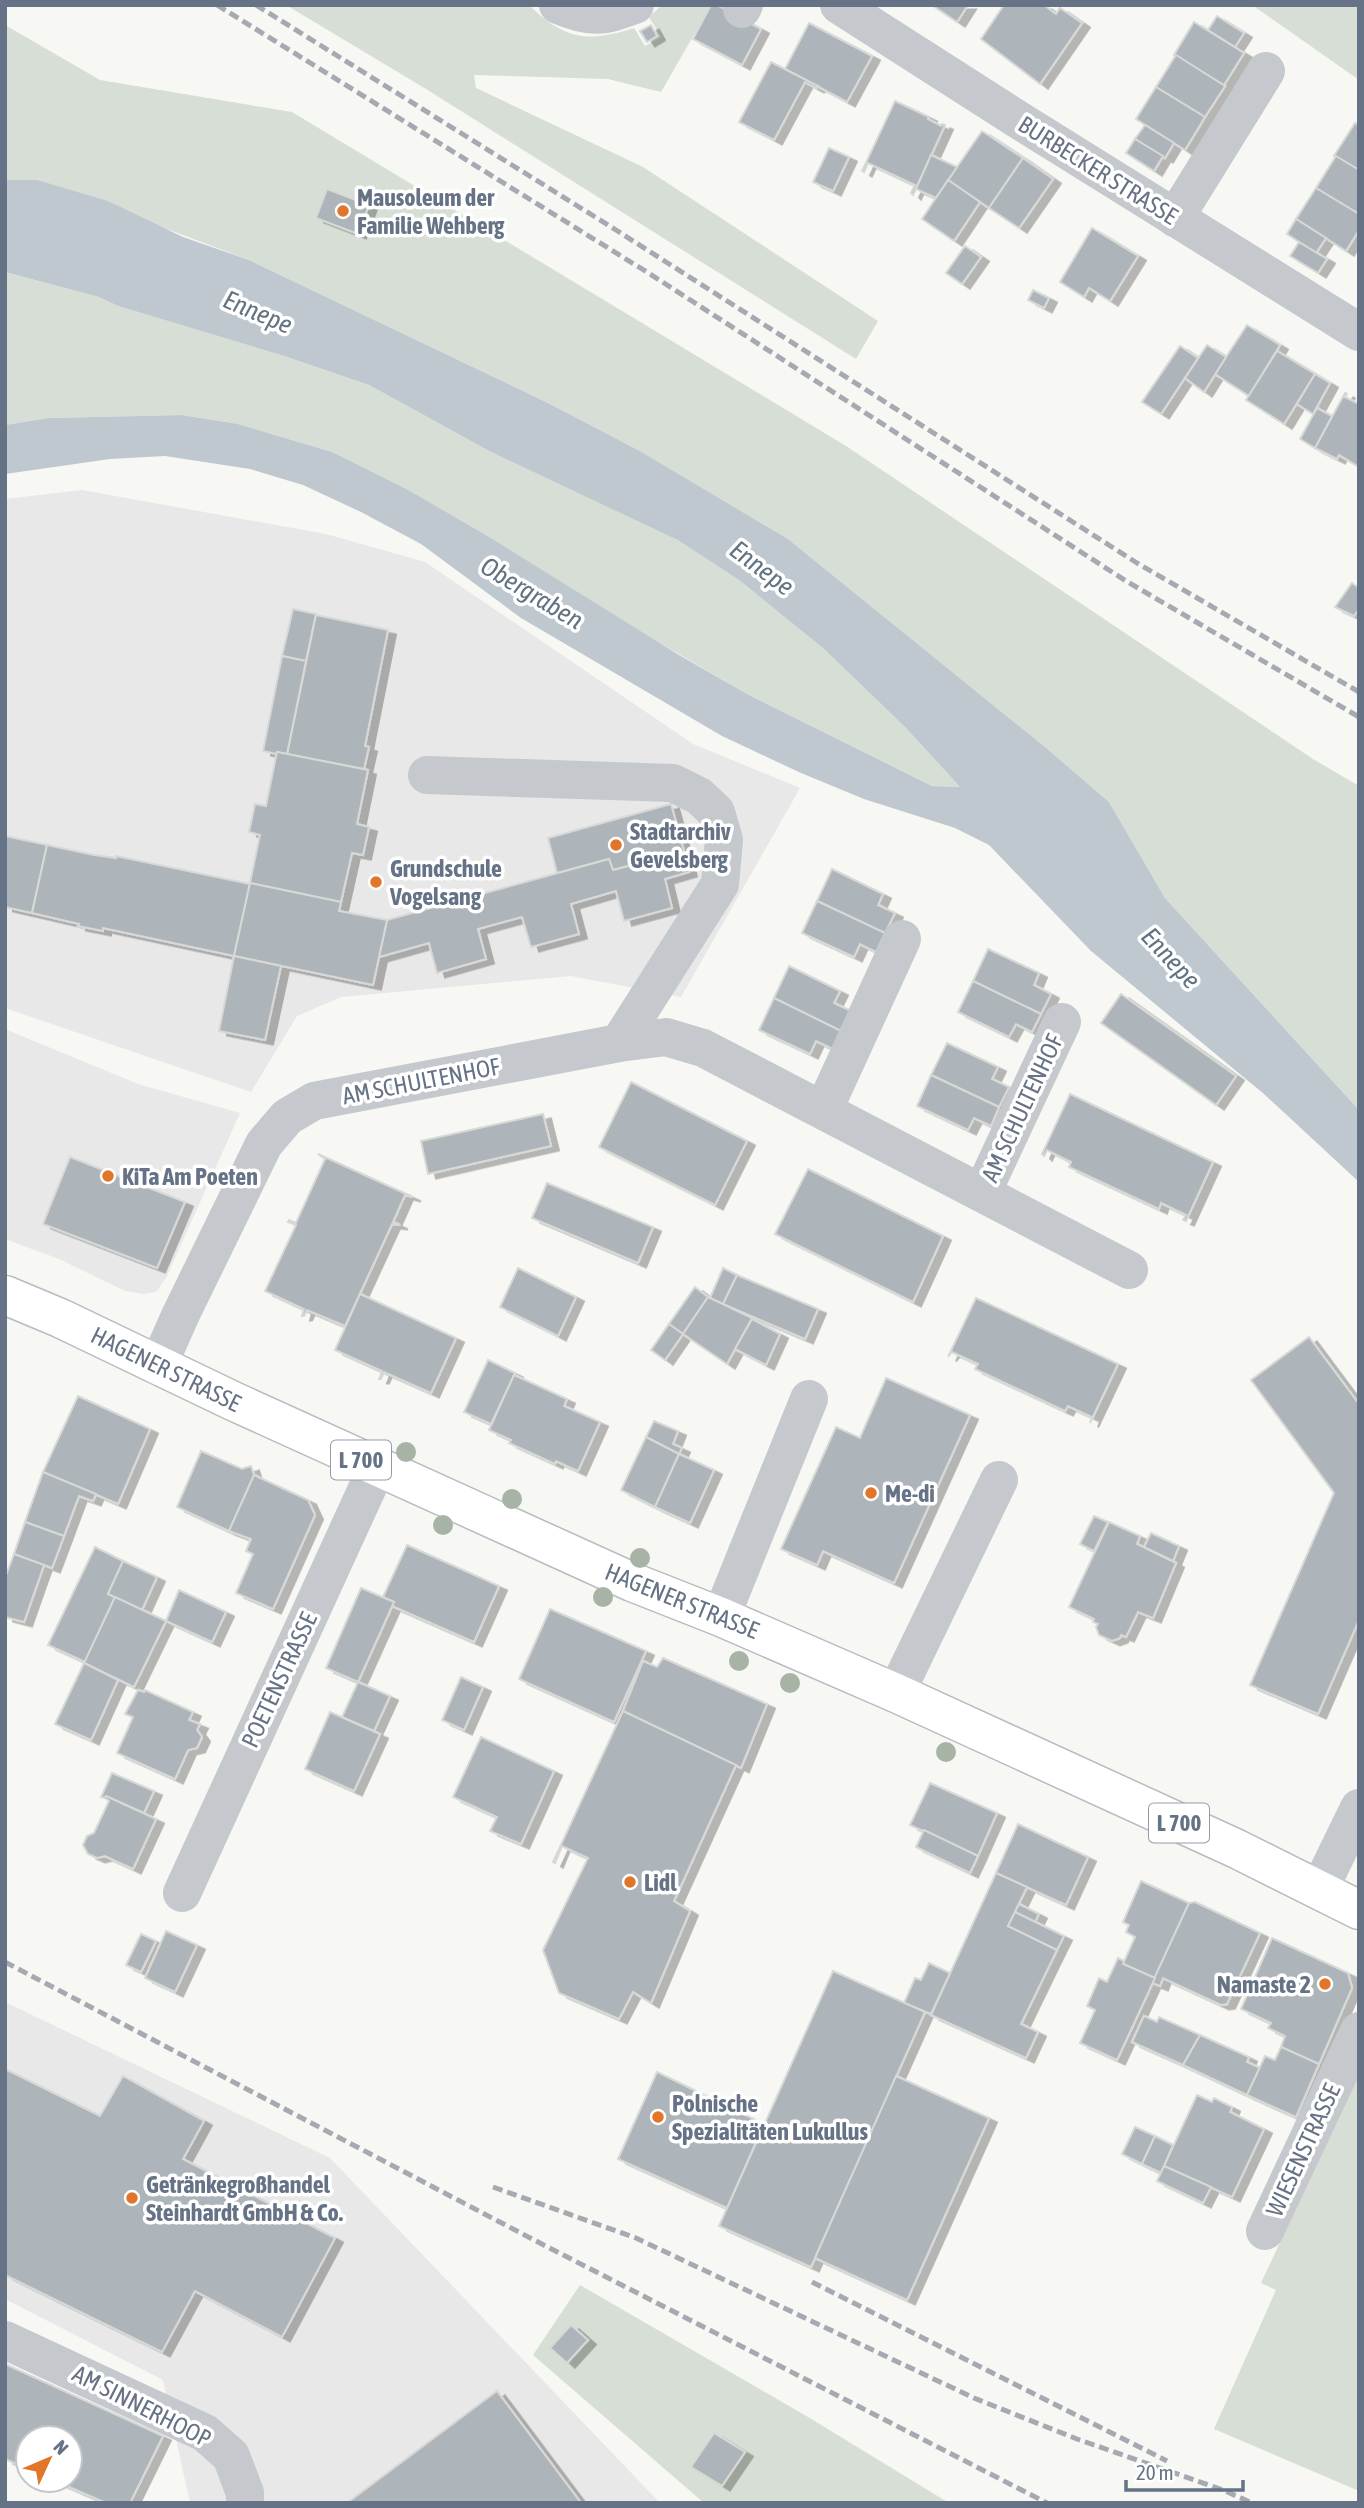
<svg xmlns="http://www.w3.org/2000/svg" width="1364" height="2508" font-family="'Asap Condensed',sans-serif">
  <defs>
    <filter id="shadow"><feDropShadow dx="8" dy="4.5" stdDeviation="0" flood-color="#0004"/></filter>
  </defs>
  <rect width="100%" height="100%" fill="#f7f7f4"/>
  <g fill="#e7e8e7">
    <polygon points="82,490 326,534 425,562 693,744 800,788 681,997 571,976 341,997 297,1016 251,1092 5,1008 5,499"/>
    <polygon points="5,1029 138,1084 240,1113 167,1276 156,1292 143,1294 125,1291 59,1259 5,1239"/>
    <polygon points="5,2002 330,2158 660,2503 190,2503 163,2380 5,2299"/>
  </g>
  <g fill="#d7ded5">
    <path d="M286,5L530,6C565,40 588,43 634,28L645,46L661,37L649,17L662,5H711L661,92L608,79L474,75L476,88L643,167L878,321L856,359L426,89Z"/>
    <polygon points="1252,5 1359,5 1359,80"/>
    <polygon points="5,25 100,80 292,112 846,446 1313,759 1359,786 1359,1110 1165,898 1109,802 1045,747 788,539 640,451 548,403 249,260 37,180 5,180"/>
    <polygon points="5,272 99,297 118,306 284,356 369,385 491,452 678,539 739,580 824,649 906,728 960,787 932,786 749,695 332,452 238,424 182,415 48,418 5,425"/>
    <polygon points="1359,2074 1359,2491 1214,2429 1276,2290 1261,2283"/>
    <polygon points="580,2285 808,2417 949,2503 704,2503 533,2355"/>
  </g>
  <polygon fill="#c0c8cf" points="5,180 37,180 108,201 183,237 249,260 548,403 640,451 788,539 1045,747 1109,802 1165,898 1359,1110 1359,1182 1264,1094 1091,951 989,845 955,828 864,799 801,773 722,736 521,618 421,544 361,512 303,485 250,469 165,456 110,459 5,474 5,425 48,418 182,415 238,424 332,452 408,490 489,537 679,655 749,695 932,786 960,787 906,728 824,649 739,580 678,540 491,452 369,385 284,356 118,306 99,297 5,272"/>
  <g fill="#adb4ba" stroke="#d8d9d6" stroke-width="2" filter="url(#shadow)">
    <polygon points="711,5 717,5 761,29 742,65 693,39"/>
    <polygon points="932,5 968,5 957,22"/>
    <polygon points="1004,5 1044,5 1056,14 1060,8 1082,23 1040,84 981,39"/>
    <polygon points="1217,16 1244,33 1235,47 1208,30"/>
    <polygon points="1194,22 1244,53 1224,85 1174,55"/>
    <polygon points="809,23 872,56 847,102 785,69"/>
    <polygon points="651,25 657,36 647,42 640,31"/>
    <polygon points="1176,55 1225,86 1205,117 1156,87"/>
    <polygon points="771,62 818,86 816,88 805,82 774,140 739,122"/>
    <polygon points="1156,87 1205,117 1185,150 1136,119"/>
    <polygon points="895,101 929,117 928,119 941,126 942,124 945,125 913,195 911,193 915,185 868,163 864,172 862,171"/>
    <polygon points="1355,123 1359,125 1359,170 1334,156"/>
    <polygon points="1145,125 1174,143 1165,158 1135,139"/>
    <polygon points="982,131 1023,158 989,208 948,180"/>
    <polygon points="1135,139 1163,156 1154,171 1126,153"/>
    <polygon points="829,148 849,157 833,191 813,182"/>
    <polygon points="931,155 957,167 936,198 916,189"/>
    <polygon points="1336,156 1359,170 1359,214 1316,188"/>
    <polygon points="1023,158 1053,179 1019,228 989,208"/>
    <polygon points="948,180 980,202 954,241 922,219"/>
    <polygon points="1316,188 1359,214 1359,230 1346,251 1296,219"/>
    <polygon points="327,189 369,205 358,234 316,218"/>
    <polygon points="1296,219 1326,238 1316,253 1287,234"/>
    <polygon points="1092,228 1138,256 1110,301 1089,288 1084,297 1060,282"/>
    <polygon points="1299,242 1327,259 1318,273 1290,256"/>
    <polygon points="965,246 981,257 962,284 946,273"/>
    <polygon points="1033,290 1049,298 1044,308 1028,300"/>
    <polygon points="1247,325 1280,345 1249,396 1215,374"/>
    <polygon points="1207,345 1226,357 1204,392 1185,378"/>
    <polygon points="1180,346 1198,358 1161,414 1142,402"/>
    <polygon points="1277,351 1315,374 1284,424 1246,400"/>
    <polygon points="1315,374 1330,383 1313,414 1297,404"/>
    <polygon points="1345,393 1347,394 1345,397 1359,404 1359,467 1339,455 1337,459 1315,448"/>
    <polygon points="1317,408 1332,416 1315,448 1300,439"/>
    <polygon points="1352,583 1359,588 1359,609 1354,616 1335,607"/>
    <polygon points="293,609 316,614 306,661 282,656"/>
    <polygon points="316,615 388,630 365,746 369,747 364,769 287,754"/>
    <polygon points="282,656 306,661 287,754 277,752 277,754 263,751"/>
    <polygon points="277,752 368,770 357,824 369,827 363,855 352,853 341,902 250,883 260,835 249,832 255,804 266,806"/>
    <polygon points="671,804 684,851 613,870 609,859 557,873 548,838"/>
    <polygon points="5,836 47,845 32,913 5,907"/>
    <polygon points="47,845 94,855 116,858 116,856 250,884 234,956 103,928 103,931 78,926 79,924 32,913"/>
    <polygon points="684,852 689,872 665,879 672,908 624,921 616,891 571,904 579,934 531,947 522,917 478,929 486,959 437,973 429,943 379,957 387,920 609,859 613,870"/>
    <polygon points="832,869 883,894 878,905 895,913 885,933 817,901"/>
    <polygon points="250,883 341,902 339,911 387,920 373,985 234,956"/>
    <polygon points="817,901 885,933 876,952 860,944 854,957 802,933"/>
    <polygon points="988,949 1039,973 1034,985 1051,994 1041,1014 973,981"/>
    <polygon points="234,956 281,966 265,1040 219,1031"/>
    <polygon points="789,966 840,991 834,1003 851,1011 841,1031 774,998"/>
    <polygon points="973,981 1041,1014 1032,1032 1016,1024 1009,1037 958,1012"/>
    <polygon points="1121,994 1236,1076 1216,1105 1101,1023"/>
    <polygon points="774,998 841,1031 833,1049 816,1041 810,1054 759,1030"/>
    <polygon points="947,1043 998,1067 992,1079 1009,1087 999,1107 931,1075"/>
    <polygon points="931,1075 999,1107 991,1126 974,1118 968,1130 917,1106"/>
    <polygon points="631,1082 747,1141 715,1205 599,1147"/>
    <polygon points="1070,1094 1213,1162 1186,1221 1183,1220 1186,1215 1161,1203 1159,1209 1069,1167 1071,1162 1047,1150 1044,1156 1042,1154"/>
    <polygon points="543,1114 551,1146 428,1174 421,1141"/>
    <polygon points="318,1154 413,1197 405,1195 393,1222 400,1225 392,1224 345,1326 307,1310 304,1316 302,1316 304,1309 265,1291 296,1225 288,1222 289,1220 296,1223 325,1159"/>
    <polygon points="70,1157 185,1202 157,1268 43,1224"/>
    <polygon points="808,1169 943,1236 913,1302 775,1234"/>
    <polygon points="547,1183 653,1227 638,1263 532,1218"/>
    <polygon points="518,1268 576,1297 558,1336 500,1307"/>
    <polygon points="723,1268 737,1275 723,1304 710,1298"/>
    <polygon points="737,1275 818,1309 805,1339 723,1304"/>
    <polygon points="695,1287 708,1297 683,1334 669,1324"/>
    <polygon points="360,1294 456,1338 431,1393 384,1372 381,1379 379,1379 382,1371 335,1350"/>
    <polygon points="708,1297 752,1318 727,1364 683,1334"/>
    <polygon points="976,1298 1118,1364 1090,1423 1092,1417 1068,1406 1065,1411 975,1369 978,1364 952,1352 948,1357"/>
    <polygon points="752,1319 780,1334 766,1365 735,1349"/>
    <polygon points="669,1324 683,1334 665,1360 651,1350"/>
    <polygon points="1309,1337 1359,1404 1359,1620 1318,1714 1250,1685 1334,1493 1251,1380"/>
    <polygon points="488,1360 515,1373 491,1424 464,1412"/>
    <polygon points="514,1375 567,1399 564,1406 600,1422 578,1471 556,1461 555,1464 509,1443 511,1440 489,1430"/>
    <polygon points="886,1378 970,1415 894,1583 823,1551 817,1565 781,1549 836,1427 860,1438"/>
    <polygon points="78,1396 150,1429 118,1504 43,1472"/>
    <polygon points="654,1421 678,1431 673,1444 682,1448 679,1454 646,1437"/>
    <polygon points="646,1437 679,1454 655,1507 621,1490"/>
    <polygon points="201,1451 242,1469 251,1466 254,1475 229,1531 177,1507"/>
    <polygon points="679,1454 714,1470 690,1523 655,1507"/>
    <polygon points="43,1472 96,1494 93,1501 79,1496 64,1536 25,1522"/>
    <polygon points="254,1475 308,1500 315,1515 273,1609 236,1593 253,1554 246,1551 251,1539 229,1531"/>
    <polygon points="1094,1516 1108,1522 1094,1551 1080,1544"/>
    <polygon points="25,1522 64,1536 52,1568 14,1554"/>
    <polygon points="1109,1522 1140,1536 1137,1544 1176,1563 1153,1618 1138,1612 1126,1637 1121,1635 1120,1638 1112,1641 1099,1635 1096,1627 1098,1624 1093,1622 1094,1619 1069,1607"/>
    <polygon points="1151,1533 1179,1546 1173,1561 1144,1547"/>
    <polygon points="407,1545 499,1586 474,1642 392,1606 394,1602 383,1597"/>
    <polygon points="95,1547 123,1561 108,1594 115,1597 85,1662 48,1645"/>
    <polygon points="14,1554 44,1565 24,1622 5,1617 5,1578"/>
    <polygon points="123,1561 157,1577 142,1610 108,1594"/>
    <polygon points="361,1588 394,1602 358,1682 326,1668"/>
    <polygon points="179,1590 226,1612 212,1642 166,1621"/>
    <polygon points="115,1597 166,1621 134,1687 84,1663"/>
    <polygon points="550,1609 646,1651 614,1722 519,1679"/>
    <polygon points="663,1658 767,1704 741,1768 623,1711 643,1661 657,1667"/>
    <polygon points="84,1663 118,1680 91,1740 55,1724"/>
    <polygon points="461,1677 483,1687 464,1730 442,1720"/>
    <polygon points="358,1682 390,1696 374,1731 342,1717"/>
    <polygon points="138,1690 144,1692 145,1690 193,1712 189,1720 200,1724 197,1730 202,1737 197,1748 188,1750 175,1779 117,1753 133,1717 125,1714"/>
    <polygon points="623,1711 736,1765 674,1901 690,1911 651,2003 633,1992 619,2019 559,1993 543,1950 588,1858 562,1846 555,1863 553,1862"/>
    <polygon points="330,1712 380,1734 354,1791 305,1769"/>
    <polygon points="481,1737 554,1771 521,1844 490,1831 497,1817 453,1797"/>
    <polygon points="112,1773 154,1791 144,1813 106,1796 105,1798 101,1797"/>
    <polygon points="930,1783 997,1813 978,1856 910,1825"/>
    <polygon points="106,1796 156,1819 133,1869 105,1856 97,1858 88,1854 83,1845 87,1836 94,1833 109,1801 105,1798"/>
    <polygon points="1018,1824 1088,1857 1066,1905 996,1873"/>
    <polygon points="924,1830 978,1856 970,1873 916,1847"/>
    <polygon points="996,1873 1027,1887 1008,1926 1057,1950 1021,2024 1038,2032 1026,2058 931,2015"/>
    <polygon points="1141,1881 1189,1903 1155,1978 1123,1964 1135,1937 1126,1932 1129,1925 1123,1922"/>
    <polygon points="1195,1902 1260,1933 1227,2004 1221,2005 1163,1978 1160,1986 1152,1983 1189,1903"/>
    <polygon points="1019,1904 1039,1914 1035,1922 1015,1912"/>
    <polygon points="1015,1912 1064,1936 1057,1950 1008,1926"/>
    <polygon points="166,1931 197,1945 175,1992 145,1978"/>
    <polygon points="141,1934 156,1941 141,1972 126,1965"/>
    <polygon points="1272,1938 1348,1973 1352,1988 1319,2064 1281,2047 1285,2036 1268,2028 1271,2023 1241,2009"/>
    <polygon points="1118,1958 1124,1961 1123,1964 1155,1978 1117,2060 1080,2043 1095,2010 1087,2006 1099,1978 1107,1982"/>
    <polygon points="929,1963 950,1973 931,2014 904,2003 915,1978 921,1980"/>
    <polygon points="833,1971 925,2012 811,2267 719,2226"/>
    <polygon points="1144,2016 1157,2022 1159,2017 1200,2035 1183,2065 1132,2042"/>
    <polygon points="1200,2035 1249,2057 1247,2062 1260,2068 1247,2095 1183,2065"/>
    <polygon points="1281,2047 1319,2064 1296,2117 1247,2095 1265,2056 1275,2060"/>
    <polygon points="5,2069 100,2116 123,2076 204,2121 183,2159 335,2238 282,2337 195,2291 162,2352 5,2275"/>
    <polygon points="657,2072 764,2124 727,2208 618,2159"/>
    <polygon points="896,2076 989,2118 907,2300 815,2258"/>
    <polygon points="1197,2095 1212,2102 1214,2098 1232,2107 1230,2112 1264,2129 1232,2197 1164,2166"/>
    <polygon points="1135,2127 1155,2136 1142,2164 1122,2154"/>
    <polygon points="1155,2136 1173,2145 1161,2173 1142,2164"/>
    <polygon points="1164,2166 1211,2187 1203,2203 1157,2181"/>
    <polygon points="571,2325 588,2340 567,2363 550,2348"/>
    <polygon points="5,2364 163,2436 130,2503 106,2503 53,2480 70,2480 70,2438 28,2438 28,2469 5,2459"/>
    <polygon points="497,2391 581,2503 347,2503"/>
    <polygon points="714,2433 745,2452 722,2486 691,2467"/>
  </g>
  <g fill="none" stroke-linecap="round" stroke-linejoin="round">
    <defs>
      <polyline id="major" points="5,1295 60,1318 233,1401 632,1582 721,1617 896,1693 1237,1849 1359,1910"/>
    </defs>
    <use href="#major" stroke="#b8bbc0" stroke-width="41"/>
    <g stroke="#c5c8cc" stroke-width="38">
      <path d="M558,5C591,19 602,17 635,5"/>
      <polyline points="839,5 1017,119 1359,332"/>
      <polyline points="742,9 744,5"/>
      <polyline points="1175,218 1266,71"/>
      <polyline points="427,775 673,783 699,796 716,812 724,840 720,884 619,1043"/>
      <polyline points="824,1109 902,939"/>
      <polyline points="982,1193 1062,1022"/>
      <polyline points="158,1366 180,1316 264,1144 287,1117 314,1101 619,1043 666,1037 703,1048 1129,1270"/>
      <polyline points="721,1617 809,1399"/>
      <polyline points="896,1693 999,1480"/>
      <polyline points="1319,1890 1359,1808"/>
      <polyline points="182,1893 377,1467"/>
      <polyline points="1265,2231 1359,2031"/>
      <polyline points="5,2340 205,2433 231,2456 245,2493 245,2503"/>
    </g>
    <use href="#major" stroke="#fff" stroke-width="38"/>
    <g stroke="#a5aab1" stroke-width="5" stroke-dasharray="10 5" stroke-linecap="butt">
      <polyline points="217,5 650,274 1126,581 1359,717"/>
      <polyline points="256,5 616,230 1137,563 1359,692"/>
      <polyline points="5,1962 534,2240 1047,2503"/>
      <polyline points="493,2187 636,2238 974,2398 1077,2439 1223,2490 1252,2503"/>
      <polyline points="812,2282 1167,2461"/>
    </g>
  </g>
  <g fill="#a7b3a5">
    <circle cx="406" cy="1452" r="10"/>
    <circle cx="512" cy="1499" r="10"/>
    <circle cx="443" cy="1525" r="10"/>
    <circle cx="640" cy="1558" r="10"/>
    <circle cx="603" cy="1597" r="10"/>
    <circle cx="739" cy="1661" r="10"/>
    <circle cx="790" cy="1683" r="10"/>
    <circle cx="946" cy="1752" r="10"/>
  </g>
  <g fill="#e1752a" stroke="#fff" stroke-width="2.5">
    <circle cx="343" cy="211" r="7"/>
    <circle cx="616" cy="845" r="7"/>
    <circle cx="376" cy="882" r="7"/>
    <circle cx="108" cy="1176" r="7"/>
    <circle cx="871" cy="1493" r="7"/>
    <circle cx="630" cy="1882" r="7"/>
    <circle cx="1325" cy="1984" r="7"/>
    <circle cx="658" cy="2117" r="7"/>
    <circle cx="132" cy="2198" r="7"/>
  </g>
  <g text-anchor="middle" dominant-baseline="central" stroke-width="7" stroke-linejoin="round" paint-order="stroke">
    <g fill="#fff" stroke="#949caa" stroke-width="2">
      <rect x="331" y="1440.5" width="60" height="39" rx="5"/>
      <rect x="1149" y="1803.5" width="60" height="39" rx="5"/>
    </g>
    <g font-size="23" font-weight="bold" fill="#667285">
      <text x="361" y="1460">L 700</text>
      <text x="1179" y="1823">L 700</text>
    </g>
    <g font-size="24" fill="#667285" stroke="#fff">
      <text transform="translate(1098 170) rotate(32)">BURBECKER STRASSE</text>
      <text transform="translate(421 1081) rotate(-11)">AM SCHULTENHOF</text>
      <text transform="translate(1022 1108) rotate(-65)">AM SCHULTENHOF</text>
      <text transform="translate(166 1369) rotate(26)">HAGENER STRASSE</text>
      <text transform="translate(682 1601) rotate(22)">HAGENER STRASSE</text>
      <text transform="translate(279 1680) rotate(-65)">POETENSTRASSE</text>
      <text transform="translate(1303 2150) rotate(-65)">WIESENSTRASSE</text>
      <text transform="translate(142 2406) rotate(27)">AM SINNERHOOP</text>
    </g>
    <g font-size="24" font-weight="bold" fill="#667285" stroke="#fff" text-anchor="start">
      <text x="357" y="197">Mausoleum der<tspan x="357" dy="28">Familie Wehberg</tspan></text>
      <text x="630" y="831">Stadtarchiv<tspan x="630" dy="28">Gevelsberg</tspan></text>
      <text x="390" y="868">Grundschule<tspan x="390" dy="28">Vogelsang</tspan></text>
      <text x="122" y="1176">KiTa Am Poeten</text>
      <text x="885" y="1493">Me-di</text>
      <text x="644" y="1882">Lidl</text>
      <text x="1311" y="1984" text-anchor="end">Namaste 2</text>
      <text x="672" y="2103">Polnische<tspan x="672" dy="28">Spezialitäten Lukullus</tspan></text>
      <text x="146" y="2184">Getränkegroßhandel<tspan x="146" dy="28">Steinhardt GmbH &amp; Co.</tspan></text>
    </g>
    <g font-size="26" font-style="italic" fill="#627381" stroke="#fff">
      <text transform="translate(258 312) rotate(23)">Ennepe</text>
      <text transform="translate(762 568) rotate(37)">Ennepe</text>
      <text transform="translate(532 593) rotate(31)">Obergraben</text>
      <text transform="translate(1171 958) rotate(47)">Ennepe</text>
    </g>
  </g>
  <rect width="1364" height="2508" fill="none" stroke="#667285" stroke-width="14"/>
  <g transform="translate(49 2459) rotate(46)"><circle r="33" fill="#ffffff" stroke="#c2c7ce" stroke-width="2"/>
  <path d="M0-5L12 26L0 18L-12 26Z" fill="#e1752a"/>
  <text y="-10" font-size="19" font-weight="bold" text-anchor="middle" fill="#667285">N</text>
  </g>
  <path d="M1126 2480v10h117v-10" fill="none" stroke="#667285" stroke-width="3.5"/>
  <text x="1136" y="2480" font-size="21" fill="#667285" stroke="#ffffff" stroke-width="5" paint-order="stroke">20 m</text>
</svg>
